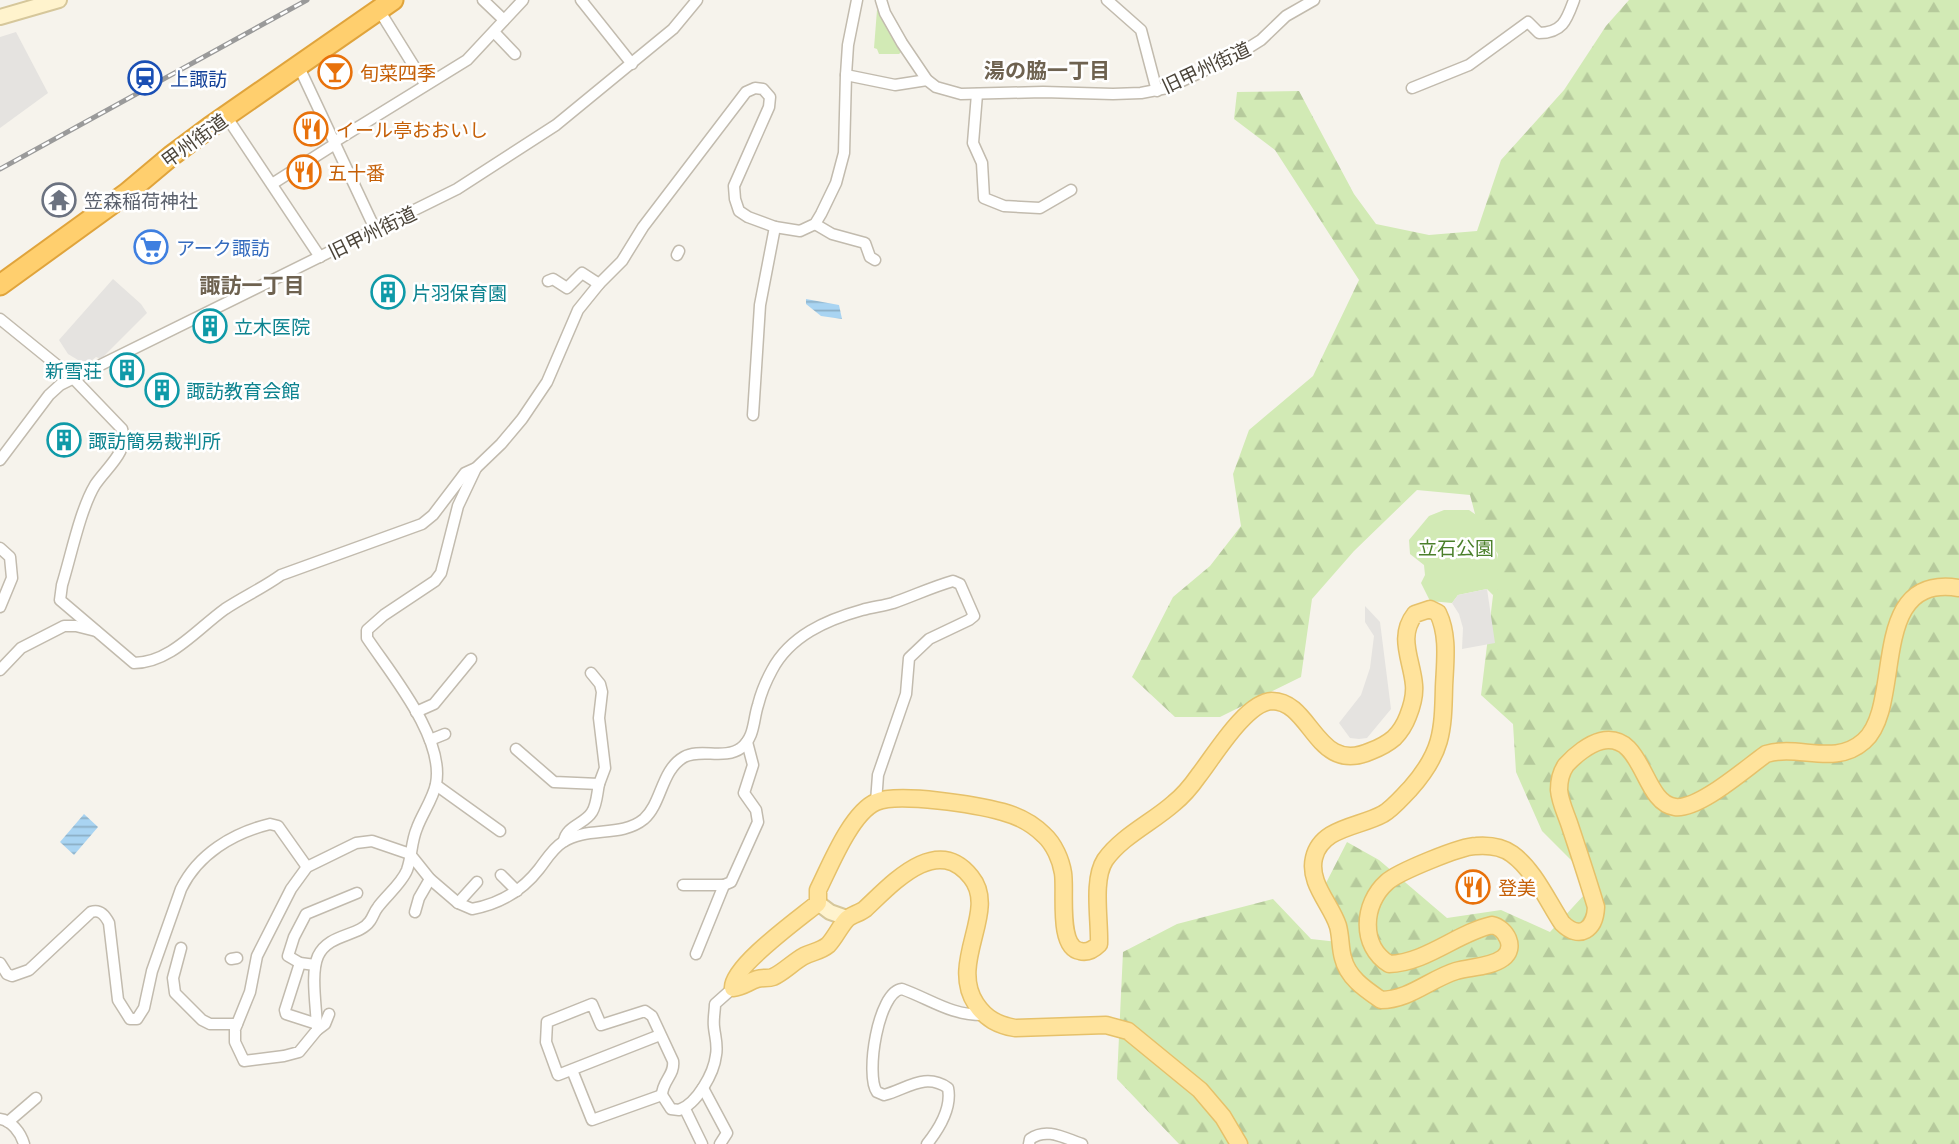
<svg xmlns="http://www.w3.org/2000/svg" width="1959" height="1144" font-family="'Golos Text','Noto Sans JP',sans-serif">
  <defs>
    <pattern id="forest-firs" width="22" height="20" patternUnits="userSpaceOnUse" patternTransform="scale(1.75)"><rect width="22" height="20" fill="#d2eab5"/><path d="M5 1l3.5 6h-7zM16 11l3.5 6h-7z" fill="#b6ca9c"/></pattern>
    <pattern id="water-rules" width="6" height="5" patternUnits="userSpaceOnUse" patternTransform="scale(1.75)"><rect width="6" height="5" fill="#a9d4f2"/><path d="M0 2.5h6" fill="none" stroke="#8caec5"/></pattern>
  </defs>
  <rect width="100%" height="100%" fill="#f6f3ec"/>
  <polygon fill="url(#forest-firs)" points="1629,0 1959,0 1959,1144 1179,1144 1117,1079 1123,952 1177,924 1273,899 1311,939 1347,943 1326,883 1347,842 1379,860 1447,918 1501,910 1550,932 1584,895 1577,866 1542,831 1516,772 1513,724 1481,695 1498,554 1479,529 1470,495 1417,490 1354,551 1312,599 1301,677 1220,717 1175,717 1132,677 1173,597 1210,566 1241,526 1233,474 1249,430 1313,376 1359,280 1275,150 1234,119 1237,92 1299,91 1354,194 1376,224 1429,235 1477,231 1501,160 1564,90 1606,26"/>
  <g fill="#d2eab5">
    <polygon points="877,10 881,11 889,31 902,51 899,54 879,54 877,49 874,48"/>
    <polygon points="1444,510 1469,510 1488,523 1502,574 1502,585 1493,595 1487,589 1458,595 1452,603 1430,601 1421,583 1425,575 1424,565 1410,554 1409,540 1429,516"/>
  </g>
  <g fill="#e5e3e0">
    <polygon points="16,32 48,93 0,128 0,37"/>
    <polygon points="113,279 141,304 147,313 101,359 96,357 91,361 83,363 68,354 59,340"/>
    <polygon points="1487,589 1495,643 1462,649 1463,628 1459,614 1452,603 1458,595"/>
    <polygon points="1365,606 1380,622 1391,709 1367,738 1359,739 1350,738 1339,723 1361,695 1370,668 1374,636 1365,622"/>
  </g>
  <g fill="url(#water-rules)">
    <polygon points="806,299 839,305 842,319 821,316 806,304"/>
    <polygon points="84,814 98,827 74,855 60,842"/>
  </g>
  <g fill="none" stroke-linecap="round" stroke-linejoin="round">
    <defs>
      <g id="street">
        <polyline points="483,0 504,20"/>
        <polyline points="581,0 632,64"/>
        <polyline points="881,0 885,13 902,43 927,80 936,87 961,94 1043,92 1113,94 1141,93 1167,88 1237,55 1261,40 1286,16 1314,0"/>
        <polyline points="1107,0 1141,30 1157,91"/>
        <polyline points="379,10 425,84"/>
        <polyline points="494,32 515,54"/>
        <polyline points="299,67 375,229"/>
        <polyline points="846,75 895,85 927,80"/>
        <path d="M1412,88L1469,65L1528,22L1539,33C1563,33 1567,19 1574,0"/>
        <polyline points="977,94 973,143 982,163 984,198 1004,206 1040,208 1071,190"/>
        <polyline points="226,116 320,257"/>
        <polyline points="334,142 467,60 523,0"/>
        <polyline points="272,184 335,144"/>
        <polyline points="815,224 832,234 865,243 870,257 875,260"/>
        <polyline points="677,255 679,251"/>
        <polyline points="548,281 553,279 567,288 582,273 599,284"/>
        <path d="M0,319L74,379L122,429C130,451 106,468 95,485C80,510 71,556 62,585L60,600L134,663C170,663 197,629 225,609C243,597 263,588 281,575L422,524L433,515L465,473L476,468L501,444L522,419L547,382L578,310L599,284L622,261L643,227L746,92L755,88L763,89L770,97L769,107L734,186L735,199L739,211L748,217L775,227L800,231L815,224L821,214L836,183L844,153L846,75L848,45L857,0"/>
        <polyline points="753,415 760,305 775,227"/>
        <polyline points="0,460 49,395 60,385 457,189 556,125 673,29 697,0"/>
        <path d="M476,468L458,506L441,573L435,581L384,615L367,630V638C391,674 445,738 436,784C433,799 422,814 417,828C411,842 412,856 407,870C402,883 386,896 378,907C374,912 373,917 370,921C359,937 329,933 318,956C310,974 317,1010 317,1030L299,1052L284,1056L244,1061L235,1042V1029L250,992L257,956L291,889L307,867L356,843L372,841L410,854L430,879L458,903L472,909C499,904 522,891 539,869C546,860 553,848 563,842C587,826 621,838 644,819C662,803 661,770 684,757C700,748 725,760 741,748C755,737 753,720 758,705C761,693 766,681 772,670C790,636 826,620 862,610C872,607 883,606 893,603C913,596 932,587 953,581L960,584L974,616L969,620L929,639L909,658L906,694L878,775L876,802"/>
        <polyline points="0,548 10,557 12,578 0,607"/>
        <polyline points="0,670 21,648 64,626 76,626 96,631"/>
        <polyline points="591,673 600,684 602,692 599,718 605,768 599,784"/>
        <polyline points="416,712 434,704 471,659"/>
        <polyline points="430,740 445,734"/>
        <path d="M516,749L554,782L599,784C597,793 597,804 592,812C585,824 566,826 564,841"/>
        <polyline points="436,785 500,831"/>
        <polyline points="501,875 517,891"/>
        <polyline points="683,885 724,885"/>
        <polyline points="458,903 477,882"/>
        <polyline points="415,912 419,898 430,879"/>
        <polyline points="181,948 173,978 175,993 202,1020 210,1024 237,1024"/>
        <polyline points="696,954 724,885 731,882 758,822 756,810 744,793 753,765 747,742"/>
        <polyline points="231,959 237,958"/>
        <path d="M0,963L7,974L12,976L29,970L91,912C100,909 105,915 109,923L118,1000L130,1019H137L144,1008L152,971L181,889C198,854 233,833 270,824L278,826L307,867"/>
        <polyline points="300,963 285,1010 286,1014 317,1024"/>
        <polyline points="315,965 300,963 288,956 294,937 306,914 357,893"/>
        <polyline points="317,1030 325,1024 329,1014"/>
        <path d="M660,1035L558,1075L546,1042L547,1022L592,1004L601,1025L645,1011L652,1016L673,1061C675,1075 662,1081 662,1095L671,1109L679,1110C697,1104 714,1073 716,1055C718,1045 715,1037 714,1027C713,1019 715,1011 715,1004L733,988"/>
        <polyline points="572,1070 592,1120 662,1095"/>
        <polyline points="703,1088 727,1133 720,1144"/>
        <polyline points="685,1109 702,1144"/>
        <path d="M0,1119C11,1120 21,1133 24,1144"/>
        <polyline points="8,1122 36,1098"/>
        <path d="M927,1144C939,1129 952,1108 948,1088C925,1072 907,1089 884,1095L877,1092C865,1076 878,991 902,989C932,1000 950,1015 983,1015"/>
        <path d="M1029,1144L1030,1139C1047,1127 1064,1138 1082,1144"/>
      </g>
      <g id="secondary">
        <polyline points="0,17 59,0"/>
        <polyline points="818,903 830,912 847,918"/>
      </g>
      <path id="primary" d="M1239,1144L1223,1117L1200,1090L1128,1031L1106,1025L1015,1028C998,1025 986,1019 976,1004C948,962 999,911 971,877C936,833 891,885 865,909C860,913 851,915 847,919C840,926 835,938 828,945C821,951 812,952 804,956C793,962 784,972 773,977C768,979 763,977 757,979C748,982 743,987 733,988C731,967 800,918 818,903V890C830,866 851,813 876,802C898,792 978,805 1003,812C1018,816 1033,824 1044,835C1054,844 1061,860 1063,873C1066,891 1057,947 1080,951C1087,953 1094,949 1099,944C1100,921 1092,880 1105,860C1122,836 1153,822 1174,803C1184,795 1192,785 1199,775C1214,756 1246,702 1272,701C1312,701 1316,776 1371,751C1379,748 1387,744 1394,738C1400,732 1405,724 1408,716C1412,706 1415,696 1414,685C1412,660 1397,637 1415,614L1430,609L1438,613C1449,636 1445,662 1444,687C1443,732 1442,753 1410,789C1401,798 1393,808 1383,814C1360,827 1321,827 1314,858C1308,883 1331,904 1338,926C1341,937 1340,948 1343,958C1348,978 1365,989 1381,1000C1409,1000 1430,979 1456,971C1470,967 1491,967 1503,958C1517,948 1506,928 1492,925C1457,933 1426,963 1389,964C1360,946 1362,904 1387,882C1398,872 1461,846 1476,846C1489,845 1501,846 1512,854C1534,870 1547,900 1562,923C1580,941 1595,929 1596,907C1588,880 1579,853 1570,826C1566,814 1560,802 1559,790C1559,781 1561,772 1566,765C1575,755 1589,744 1601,741C1644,731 1642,803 1675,807C1699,810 1746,768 1766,754C1799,744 1835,767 1864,741C1905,705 1866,573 1959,588"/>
      <polyline id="highway" points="0,285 127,193 171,156 210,127 393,0"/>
    </defs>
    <use href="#street" stroke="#c2bbae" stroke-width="13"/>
    <use href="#secondary" stroke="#d6c79b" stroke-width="18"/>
    <use href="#primary" stroke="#e6c16a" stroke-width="19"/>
    <use href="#highway" stroke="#e0a43c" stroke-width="23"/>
    <use href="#street" stroke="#fff" stroke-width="10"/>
    <use href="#secondary" stroke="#fff3cd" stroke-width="14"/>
    <use href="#primary" stroke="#ffe39c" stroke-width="16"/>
    <use href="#highway" stroke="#ffcf6e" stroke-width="19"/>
    <defs>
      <polyline id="rail" points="0,169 307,0"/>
    </defs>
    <use href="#rail" stroke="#9a9a9a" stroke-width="5"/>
    <use href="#rail" stroke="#fff" stroke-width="2.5" stroke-dasharray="8" stroke-linecap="butt"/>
  </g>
  <defs>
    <symbol id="bar-ring" viewBox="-11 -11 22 22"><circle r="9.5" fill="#fff" stroke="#e8710a" stroke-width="1.5"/><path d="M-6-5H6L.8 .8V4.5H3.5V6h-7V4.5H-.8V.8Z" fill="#e8710a"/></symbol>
    <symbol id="station-ring" viewBox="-11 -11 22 22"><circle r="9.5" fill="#fff" stroke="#1a4fb4" stroke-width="1.5"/><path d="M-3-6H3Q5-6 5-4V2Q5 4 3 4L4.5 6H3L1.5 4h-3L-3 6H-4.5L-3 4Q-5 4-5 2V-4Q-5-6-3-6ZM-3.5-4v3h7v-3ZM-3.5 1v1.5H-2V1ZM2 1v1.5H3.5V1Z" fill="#1a4fb4"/></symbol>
    <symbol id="restaurant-ring" viewBox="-11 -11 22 22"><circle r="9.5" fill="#fff" stroke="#e8710a" stroke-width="1.5"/><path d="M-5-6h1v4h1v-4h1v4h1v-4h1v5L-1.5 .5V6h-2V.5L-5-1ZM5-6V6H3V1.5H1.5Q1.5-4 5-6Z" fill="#e8710a"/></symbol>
    <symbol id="temple-ring" viewBox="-11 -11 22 22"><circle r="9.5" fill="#fff" stroke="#6b7280" stroke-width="1.5"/><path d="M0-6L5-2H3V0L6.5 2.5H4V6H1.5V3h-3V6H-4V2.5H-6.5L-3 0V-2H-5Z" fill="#6b7280"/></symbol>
    <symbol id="supermarket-ring" viewBox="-11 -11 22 22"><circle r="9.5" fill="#fff" stroke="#3f7fe0" stroke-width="1.5"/><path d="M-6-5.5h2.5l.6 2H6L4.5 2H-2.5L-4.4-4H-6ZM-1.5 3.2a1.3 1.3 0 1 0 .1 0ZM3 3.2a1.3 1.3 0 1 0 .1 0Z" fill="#3f7fe0"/></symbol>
    <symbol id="building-ring" viewBox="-11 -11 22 22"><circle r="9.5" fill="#fff" stroke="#0f9aa8" stroke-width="1.5"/><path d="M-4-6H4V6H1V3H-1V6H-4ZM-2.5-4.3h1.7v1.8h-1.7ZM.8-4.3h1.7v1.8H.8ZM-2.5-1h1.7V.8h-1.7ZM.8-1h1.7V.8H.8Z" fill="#0f9aa8"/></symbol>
  </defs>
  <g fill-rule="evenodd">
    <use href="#bar-ring" x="316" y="53" width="38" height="38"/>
    <use href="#station-ring" x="126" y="59" width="38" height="38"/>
    <use href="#restaurant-ring" x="292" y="110" width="38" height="38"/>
    <use href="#restaurant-ring" x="285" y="153" width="38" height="38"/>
    <use href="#temple-ring" x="40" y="181" width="38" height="38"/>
    <use href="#supermarket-ring" x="132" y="228" width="38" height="38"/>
    <use href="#building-ring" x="369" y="273" width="38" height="38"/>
    <use href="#building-ring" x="191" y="307" width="38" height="38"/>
    <use href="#building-ring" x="108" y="351" width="38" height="38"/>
    <use href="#building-ring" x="143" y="371" width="38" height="38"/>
    <use href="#building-ring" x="45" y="421" width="38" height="38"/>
    <use href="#restaurant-ring" x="1454" y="868" width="38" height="38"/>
  </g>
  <g text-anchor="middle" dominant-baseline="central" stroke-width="5" stroke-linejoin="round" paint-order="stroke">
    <g font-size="19" fill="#4b4439" stroke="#fff">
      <text transform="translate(1206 67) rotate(-25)">旧甲州街道</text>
      <text transform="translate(194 140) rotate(-36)">甲州街道</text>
      <text transform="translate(372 232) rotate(-26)">旧甲州街道</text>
    </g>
    <g font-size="19" fill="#c56008" stroke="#fff" text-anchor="start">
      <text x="360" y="72">旬菜四季</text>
      <text x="336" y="129">イール亭おおいし</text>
      <text x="328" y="172">五十番</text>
      <text x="1498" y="887">登美</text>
    </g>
    <g font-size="19" fill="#164399" stroke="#fff" text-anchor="start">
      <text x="170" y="78">上諏訪</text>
    </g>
    <g font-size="19" fill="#5b616d" stroke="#fff" text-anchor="start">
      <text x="84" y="200">笠森稲荷神社</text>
    </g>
    <g font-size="19" fill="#366cbe" stroke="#fff" text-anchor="start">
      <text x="176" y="247">アーク諏訪</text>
    </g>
    <g font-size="19" fill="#0d838f" stroke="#fff" text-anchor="start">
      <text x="412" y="292">片羽保育園</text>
      <text x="234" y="326">立木医院</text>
      <text x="102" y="370" text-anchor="end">新雪荘</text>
      <text x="186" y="390">諏訪教育会館</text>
      <text x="88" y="440">諏訪簡易裁判所</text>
    </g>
    <g font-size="19" fill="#4a7f2a" stroke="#fff">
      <text x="1456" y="547">立石公園</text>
    </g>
    <g font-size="21" font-weight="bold" fill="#6e6250" stroke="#fff">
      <text x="1047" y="70">湯の脇一丁目</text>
      <text x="252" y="285">諏訪一丁目</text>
    </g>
  </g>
</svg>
